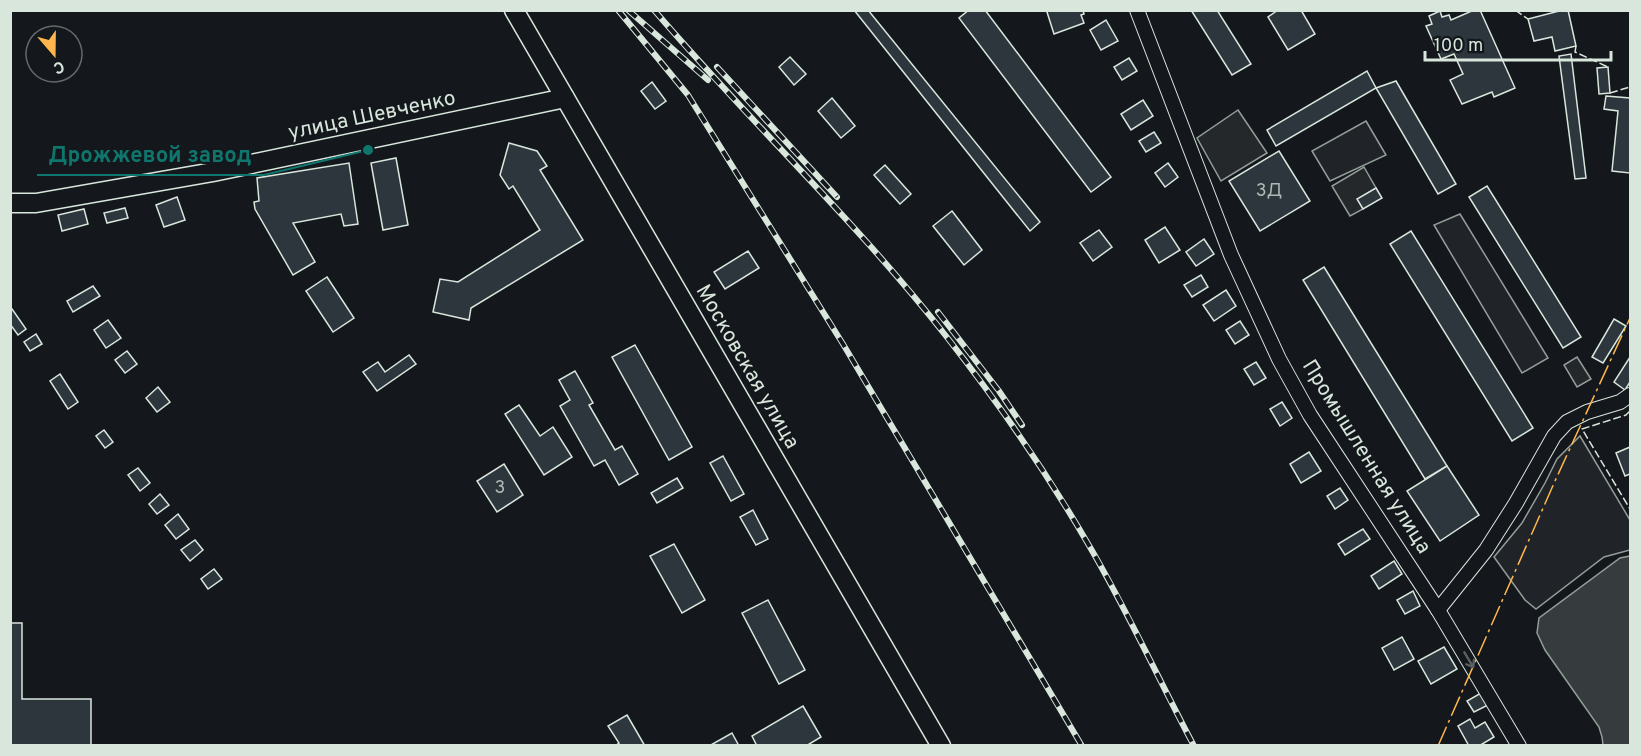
<svg xmlns="http://www.w3.org/2000/svg" width="1641" height="756" font-family="Overpass,sans-serif">
  <rect width="100%" height="100%" fill="#14181c"/>
  <g fill="#202428" stroke="#939e99" stroke-width="1.5">
    <polygon points="1366,121 1386,155 1330,181 1312,151"/>
    <polygon points="1460,214 1548,358 1522,373 1434,225"/>
    <polygon points="1580,436 1630,520 1630,550 1604,557 1536,609 1525,600 1494,557 1522,523 1545,483 1557,459"/>
  </g>
  <g fill="#24282b" stroke="#939e99" stroke-width="1.5">
    <polygon points="1238,110 1267,153 1221,181 1197,138"/>
    <polygon points="1364,167 1376,188 1358,199 1363,209 1350,216 1332,186"/>
    <polygon points="1577,357 1591,379 1577,387 1564,365"/>
  </g>
  <polygon fill="#363b3e" stroke="#939e99" stroke-width="1.5" points="1630,556 1630,745 1603,745 1602,737 1599,727 1545,650 1537,633 1539,618 1620,558"/>
  <g fill="#2c363c" stroke="#d8e6dc" stroke-width="1.5">
    <polygon points="854,10 868,10 1040,222 1030,231"/>
    <polygon points="969,10 985,10 1111,177 1091,192 959,18"/>
    <polygon points="1050,10 1083,10 1084,14 1081,15 1084,23 1054,34 1047,12"/>
    <polygon points="1191,10 1217,10 1251,64 1232,75"/>
    <polygon points="1278,10 1301,10 1315,34 1288,50 1268,17"/>
    <polygon points="1474,10 1480,10 1515,88 1494,97 1492,92 1462,104 1450,80 1463,74 1454,54 1441,59 1426,26 1432,24 1429,16 1440,11 1442,17 1449,15 1451,20"/>
    <polygon points="1563,10 1568,10 1576,46 1555,51 1552,37 1534,41 1528,19"/>
    <polygon points="1106,20 1118,41 1101,50 1090,30"/>
    <polygon points="1571,54 1586,178 1575,179 1559,56"/>
    <polygon points="790,57 806,74 794,85 779,67"/>
    <polygon points="1129,58 1137,71 1122,80 1114,67"/>
    <polygon points="1608,67 1610,93 1599,94 1597,68"/>
    <polygon points="1367,71 1376,88 1276,146 1267,130"/>
    <polygon points="1396,81 1456,184 1438,194 1376,88"/>
    <polygon points="652,82 666,101 655,109 641,91"/>
    <polygon points="1606,96 1630,98 1630,173 1612,171 1618,111 1604,109"/>
    <polygon points="832,98 855,126 841,138 818,111"/>
    <polygon points="1143,100 1153,116 1131,130 1121,114"/>
    <polygon points="1154,132 1161,143 1146,152 1139,141"/>
    <polygon points="509,143 537,151 547,166 540,170 583,240 471,308 469,320 433,312 440,279 458,282 540,230 513,186 509,189 500,175"/>
    <polygon points="1279,151 1310,201 1260,231 1229,181"/>
    <polygon points="396,158 408,225 383,230 371,163"/>
    <polygon points="349,163 358,224 344,226 341,214 293,223 315,262 293,275 255,209 254,202 259,201 257,178"/>
    <polygon points="1168,163 1178,177 1165,187 1155,173"/>
    <polygon points="885,165 911,194 900,204 874,175"/>
    <polygon points="1487,186 1581,337 1563,348 1469,197"/>
    <polygon points="1376,188 1382,198 1363,209 1357,199"/>
    <polygon points="177,197 185,220 164,227 156,205"/>
    <polygon points="125,208 128,218 107,223 104,213"/>
    <polygon points="84,209 88,224 62,231 58,215"/>
    <polygon points="952,211 982,250 964,265 933,226"/>
    <polygon points="1165,227 1180,250 1159,263 1145,240"/>
    <polygon points="1099,230 1112,247 1093,261 1080,243"/>
    <polygon points="1411,231 1533,428 1512,441 1390,244"/>
    <polygon points="1204,239 1214,254 1196,266 1186,252"/>
    <polygon points="748,251 759,268 725,289 714,272"/>
    <polygon points="1324,267 1447,466 1425,479 1303,280"/>
    <polygon points="1201,275 1208,287 1192,297 1184,285"/>
    <polygon points="327,277 354,318 333,332 306,291"/>
    <polygon points="93,286 100,296 73,312 67,301"/>
    <polygon points="1226,290 1236,306 1214,321 1203,305"/>
    <polygon points="12,309 26,329 18,335 10,324 10,310"/>
    <polygon points="1614,319 1626,326 1603,363 1592,357"/>
    <polygon points="108,320 121,338 106,348 94,330"/>
    <polygon points="1240,321 1249,335 1235,344 1226,330"/>
    <polygon points="36,334 42,344 30,351 24,342"/>
    <polygon points="635,345 692,447 669,460 612,357"/>
    <polygon points="127,351 137,364 125,373 115,360"/>
    <polygon points="409,355 416,364 377,391 363,372 378,362 385,372"/>
    <polygon points="1630,357 1630,382 1625,390 1614,382"/>
    <polygon points="1256,362 1266,378 1254,385 1244,369"/>
    <polygon points="575,371 593,403 589,405 615,450 622,446 638,474 619,485 605,460 594,466 560,406 570,400 559,380"/>
    <polygon points="60,374 78,402 68,409 50,381"/>
    <polygon points="158,387 170,402 157,412 146,398"/>
    <polygon points="1282,402 1292,418 1280,426 1270,409"/>
    <polygon points="519,405 540,436 553,427 572,457 544,475 505,414"/>
    <polygon points="104,430 113,442 105,448 96,436"/>
    <polygon points="1630,447 1630,474 1625,476 1616,453"/>
    <polygon points="1309,452 1321,471 1301,483 1290,464"/>
    <polygon points="723,456 744,494 731,501 710,463"/>
    <polygon points="504,464 523,495 497,512 477,481"/>
    <polygon points="1447,466 1479,515 1440,541 1407,491"/>
    <polygon points="138,468 150,483 140,491 128,475"/>
    <polygon points="677,478 683,488 657,503 651,493"/>
    <polygon points="1340,488 1348,500 1335,509 1327,496"/>
    <polygon points="160,494 169,505 157,514 149,504"/>
    <polygon points="753,510 768,539 756,545 740,517"/>
    <polygon points="178,514 189,529 176,539 165,525"/>
    <polygon points="1363,529 1370,539 1345,555 1338,544"/>
    <polygon points="195,540 203,550 190,561 181,550"/>
    <polygon points="674,544 705,600 682,613 650,556"/>
    <polygon points="1394,561 1402,574 1379,589 1371,576"/>
    <polygon points="214,569 222,579 208,589 201,579"/>
    <polygon points="1413,591 1420,606 1405,614 1397,600"/>
    <polygon points="768,600 805,670 779,684 742,613"/>
    <polygon points="10,623 22,623 22,699 91,699 91,746 10,746"/>
    <polygon points="1402,637 1414,659 1394,670 1382,648"/>
    <polygon points="1444,647 1457,669 1431,684 1418,661"/>
    <polygon points="1481,693 1488,705 1474,712 1467,701"/>
    <polygon points="803,706 821,737 806,746 757,746 752,736"/>
    <polygon points="627,715 645,746 615,746 619,743 608,726"/>
    <polygon points="1470,719 1475,728 1485,722 1494,737 1479,746 1469,746 1458,726"/>
    <polygon points="732,733 739,746 709,746"/>
  </g>
  <g fill="none" stroke-linecap="round" stroke-linejoin="round">
    <defs>
      <g id="minor">
        <polyline points="1137,10 1231,255 1279,359 1310,415 1438,610 1519,746"/>
        <polyline points="1438,610 1486,550 1516,503 1554,436 1567,422 1587,412 1620,402 1630,395"/>
      </g>
      <g id="major">
        <polyline points="514,10 941,746"/>
        <polyline points="10,203 36,203 213,172 565,98"/>
      </g>
    </defs>
    <use href="#minor" stroke="#d8e6dc" stroke-width="16"/>
    <use href="#major" stroke="#d8e6dc" stroke-width="21"/>
    <use href="#minor" stroke="#14181c" stroke-width="14"/>
    <use href="#major" stroke="#14181c" stroke-width="18"/>
    <defs>
      <g id="rail">
        <polyline points="618,10 688,95 843,344 1082,746"/>
        <polyline points="628,10 708,80"/>
        <path d="M654,10C749,121 856,221 946,336C997,401 1045,470 1087,542C1126,608 1158,678 1194,746"/>
        <polyline points="717,67 837,197"/>
        <polyline points="938,312 999,391 1022,425"/>
      </g>
    </defs>
    <use href="#rail" stroke="#d8e6dc" stroke-width="6"/>
    <use href="#rail" stroke="#14181c" stroke-width="4" stroke-dasharray="11" stroke-linecap="butt"/>
    <g stroke="#d8e6dc" stroke-width="1.5" stroke-dasharray="8 3" stroke-linecap="butt">
      <polyline points="1515,10 1528,19"/>
      <polyline points="1576,46 1575,52 1608,67"/>
      <polyline points="1610,93 1630,87"/>
      <polyline points="1630,411 1626,415 1582,429 1630,509"/>
    </g>
    <polyline stroke="#ffb74d" stroke-width="1.5" stroke-dasharray="21 4.5 3 4.5" stroke-linecap="butt" points="1438,746 1555,481 1630,318"/>
  </g>
  <defs><path id="oneway-shaft" d="M-6 0H5M1.5-3L5.5 0L1.5 3" fill="none" stroke-width="1.6" stroke-linecap="round" stroke-linejoin="round" transform="scale(1.5)"/></defs>
  <use stroke="#59605f" href="#oneway-shaft" transform="translate(1469 660) rotate(59)"/>
  <g text-anchor="middle" dominant-baseline="central" stroke-width="4.5" stroke-linejoin="round" paint-order="stroke">
    <g font-size="18" fill="#adbab4">
      <text x="1269" y="191">3Д</text>
      <text x="500" y="488">3</text>
    </g>
    <g font-size="21" fill="#d8e6dc" stroke="#14181c">
      <text transform="translate(372 116) rotate(-12)">улица Шевченко</text>
      <text transform="translate(747 367) rotate(60)">Московская улица</text>
      <text transform="translate(1366 457) rotate(58)">Промышленная улица</text>
    </g>
  </g>
  <path fill="none" stroke="#0f766e" stroke-width="2" d="M368 150L264 175H37"/>
  <circle fill="#0f766e" stroke="#14181c" stroke-width="2" cx="368" cy="150" r="6"/>
  <g font-size="22" text-anchor="middle" font-weight="bold" fill="#0f766e" stroke="#14181c" stroke-width="4.5" stroke-linejoin="round" paint-order="stroke">
    <text x="150" y="162">Дрожжевой завод</text>
  </g>
  <rect width="1641" height="756" fill="none" stroke="#d8e6dc" stroke-width="24"/>
  <g transform="translate(54 54) rotate(160)"><circle r="28" fill="#14181c" stroke="#626a69" stroke-width="1.5"/>
  <path d="M0-4.5L10 22L0 15L-10 22Z" fill="#ffb74d"/>
  <text y="-9" font-size="16" font-weight="bold" text-anchor="middle" fill="#d8e6dc">С</text>
  </g>
  <path d="M1425 51v9h186v-9" fill="none" stroke="#d8e6dc" stroke-width="3"/>
  <text x="1434" y="51" font-size="18" fill="#d8e6dc" stroke="#14181c" stroke-width="4.5" paint-order="stroke">100 m</text>
</svg>
